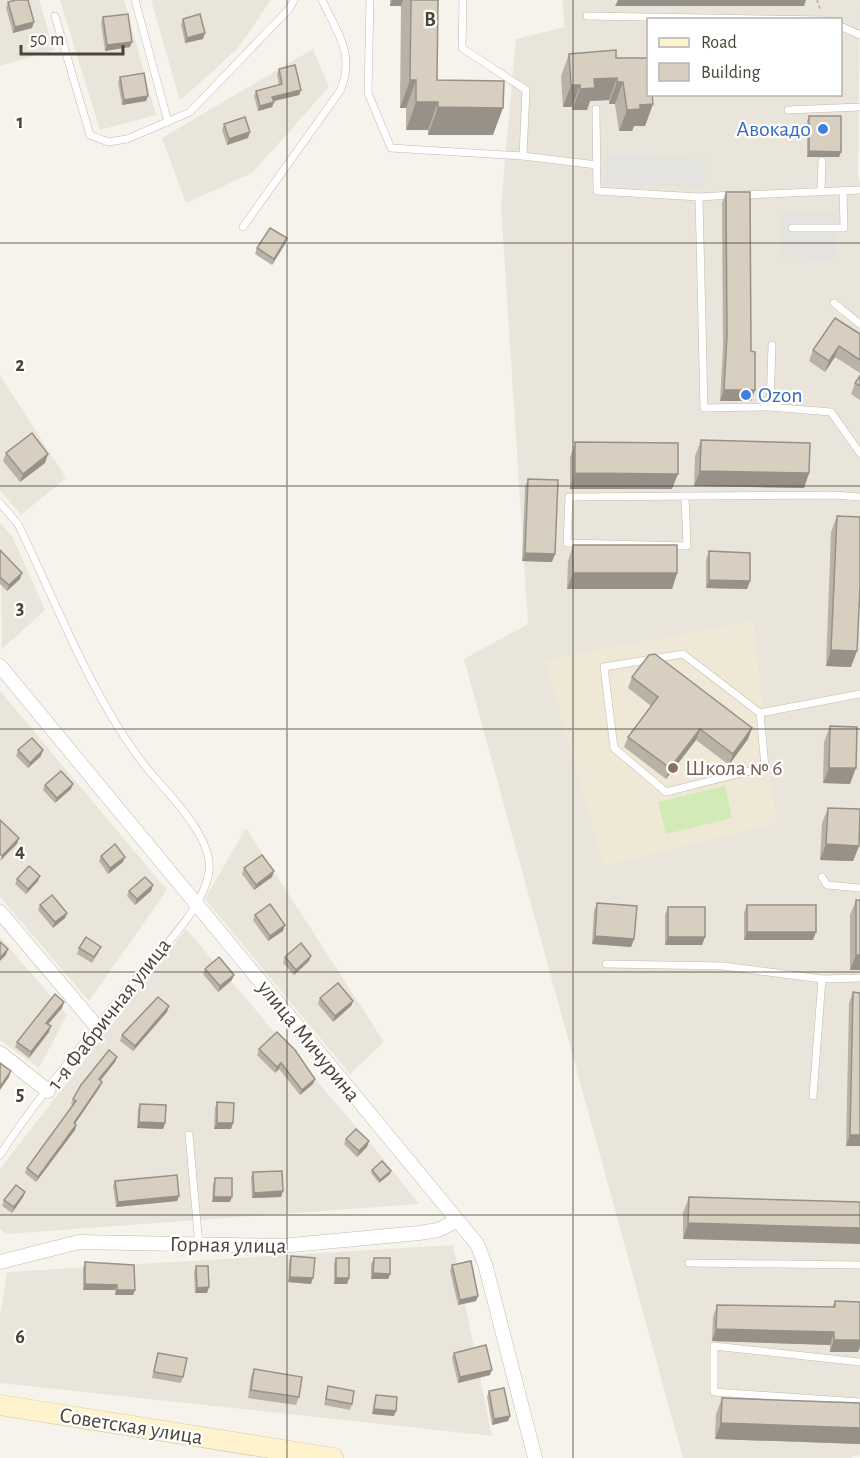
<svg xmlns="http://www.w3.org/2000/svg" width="860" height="1458" font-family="'Alegreya Sans',sans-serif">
  <rect width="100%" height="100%" fill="#f6f3ec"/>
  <g fill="#eae5da" fill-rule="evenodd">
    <polygon points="0,0 39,0 54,50 0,66"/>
    <polygon points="60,0 124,0 156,115 100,130"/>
    <polygon points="151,0 271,0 238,48 180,101"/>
    <path d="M562,0H860L858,175L860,184V1454L851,1458H683L464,659L528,624L501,205L516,39L565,27ZM648,20H840V94H648Z"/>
    <polygon points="313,49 329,87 252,173 186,203 162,138"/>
    <polygon points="0,375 66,478 21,515 0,490"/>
    <polygon points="0,523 13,538 45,610 2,649"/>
    <polygon points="0,691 167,890 89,1001 0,897"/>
    <polygon points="246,828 384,1042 350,1074 205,899"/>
    <polygon points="186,929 376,1150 419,1204 6,1234 0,1229 0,1169"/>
    <polygon points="0,937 67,1015 39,1068 0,1040"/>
    <polygon points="453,1245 492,1436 0,1383 0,1315 7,1272"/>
  </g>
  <polygon fill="#efe8d6" points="753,621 776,823 604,866 545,660"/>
  <polygon fill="#d2eab5" points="725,786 732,818 666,834 658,802"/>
  <g fill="#e5e3e0">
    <polygon points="606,155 705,158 704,187 605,185"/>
    <polygon points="782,212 837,213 836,259 781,258"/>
  </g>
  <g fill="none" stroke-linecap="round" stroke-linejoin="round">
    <defs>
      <g id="lane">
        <polyline points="135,0 168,122"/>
        <polyline points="370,0 368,93 391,148 523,156 526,90 462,48 463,0"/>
        <polyline points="55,16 90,135 108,142 127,139 190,112 289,9 294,0"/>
        <polyline points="587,16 825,20"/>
        <polyline points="840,26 860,35"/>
        <polyline points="596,109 597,191 699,197"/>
        <polyline points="788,110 860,107"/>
        <polyline points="523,156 597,165"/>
        <polyline points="821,191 822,161"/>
        <polyline points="732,195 699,197 704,408 770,407 772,345"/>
        <polyline points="743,195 860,190"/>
        <path d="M243,227L340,91C356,55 337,32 322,0"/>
        <polyline points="792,228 844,228 843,191"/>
        <polyline points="834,303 860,324"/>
        <polyline points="770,407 831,412 860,453"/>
        <polyline points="685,496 687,546 567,543 569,497 834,495 860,497"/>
        <path d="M0,503L18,524C56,602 95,706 150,772C170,795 213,838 209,871C204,911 152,959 127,989C85,1042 37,1098 0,1155"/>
        <polyline points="760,713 765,767 666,792 614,748 604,667 683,654 760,713 860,694"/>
        <polyline points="822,877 827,885 860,888"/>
        <polyline points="606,964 723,966 822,979"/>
        <polyline points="813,1096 822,979 860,978"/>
        <polyline points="189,1135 199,1245"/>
        <polyline points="689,1263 860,1265"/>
        <polyline points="860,1362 714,1346 714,1392 860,1402"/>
      </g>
      <g id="street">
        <polyline points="0,666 477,1244 485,1264 535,1458"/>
        <polyline points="0,912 97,1027"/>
        <polyline points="0,1053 48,1091"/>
        <polyline points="0,1262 79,1242 281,1246 419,1233 438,1230 456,1221"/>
      </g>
      <polyline id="secondary" points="0,1405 333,1458"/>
    </defs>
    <use href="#lane" stroke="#c2bbae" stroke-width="8"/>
    <use href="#street" stroke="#c2bbae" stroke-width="15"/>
    <use href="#secondary" stroke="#d6c79b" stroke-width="21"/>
    <g stroke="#c4b79f" stroke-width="2" stroke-dasharray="3 3" stroke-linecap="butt">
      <polyline points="817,0 820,9"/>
      <polyline points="840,76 841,97"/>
    </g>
    <use href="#lane" stroke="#fff" stroke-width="7"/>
    <use href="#street" stroke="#fff" stroke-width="14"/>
    <use href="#secondary" stroke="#fff3cd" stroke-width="20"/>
  </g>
  <g fill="#bab2a6">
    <polygon points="390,0 439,0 438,4 437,80 493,135 428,135 428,130 406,130 406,108 400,108 401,6 390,6"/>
    <polygon points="8,2 32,28 13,33 6,8"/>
    <polygon points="103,17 130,47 105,51 101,22"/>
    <polygon points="183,19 203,39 185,43 181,24"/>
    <polygon points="569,54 616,58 653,104 645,126 634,126 632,131 619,131 615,104 609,104 609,100 590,101 587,110 572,110 572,107 563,107 561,76"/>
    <polygon points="279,69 301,90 299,95 274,101 272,107 258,111 254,96 256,91 279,85 277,74"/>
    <polygon points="120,77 148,96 146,101 122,105 118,82"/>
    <polygon points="809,116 841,152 839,157 807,157 807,121"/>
    <polygon points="224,124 248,138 227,145 222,130"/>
    <polygon points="726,192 751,351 755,390 751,401 720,401 723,346 722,203"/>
    <polygon points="287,238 285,244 272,265 255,254 257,248"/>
    <polygon points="860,334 860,373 835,357 825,372 809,361 813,350"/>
    <polygon points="860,376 860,400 851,394 855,383"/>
    <polygon points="701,440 809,473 804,488 694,486 695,456"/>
    <polygon points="575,442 672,489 570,489 570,458"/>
    <polygon points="6,453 48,454 45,463 20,482 3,461"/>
    <polygon points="528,479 552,562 522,561 525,487"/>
    <polygon points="837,516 851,667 826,666 831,532"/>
    <polygon points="573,545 677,573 672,589 567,589 568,561"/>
    <polygon points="0,550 20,579 7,591 0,584"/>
    <polygon points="709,551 750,581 747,589 706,588 706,560"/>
    <polygon points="632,677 752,728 748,739 729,765 696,740 666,779 624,747 628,737 651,706 628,688"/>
    <polygon points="830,726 850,784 823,783 824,742"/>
    <polygon points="18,750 41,756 28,768 16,756"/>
    <polygon points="45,785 71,789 55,803 43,790"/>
    <polygon points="828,808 859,846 853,861 820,860 822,823"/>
    <polygon points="101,856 123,862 108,874 99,861"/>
    <polygon points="244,868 272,877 254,890 242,874"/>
    <polygon points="17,879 38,881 26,894 15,884"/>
    <polygon points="153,885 151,891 135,905 127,896 129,891"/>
    <polygon points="856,900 860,970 850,970 850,915"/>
    <polygon points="597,903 634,939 631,947 592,944 594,911"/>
    <polygon points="40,905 67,913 65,918 53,928 38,910"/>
    <polygon points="747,905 813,940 744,940 744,913"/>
    <polygon points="668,907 705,937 702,945 665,945 665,915"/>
    <polygon points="255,915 283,931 268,941 253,920"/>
    <polygon points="79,948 99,952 92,963 77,954"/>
    <polygon points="285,957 309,961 294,975 283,963"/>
    <polygon points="205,969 232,980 218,992 203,974"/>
    <polygon points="853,992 860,993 860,1146 846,1146 849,1003"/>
    <polygon points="320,998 353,1001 351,1006 333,1022 318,1004"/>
    <polygon points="64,1002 62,1008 48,1024 49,1032 29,1058 15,1047 17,1042"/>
    <polygon points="169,1006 167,1012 133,1051 120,1041 122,1035"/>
    <polygon points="259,1049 313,1084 300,1095 279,1069 275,1073 257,1055"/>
    <polygon points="117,1057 115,1062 100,1080 100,1087 75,1124 76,1125 75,1130 36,1182 25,1173 27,1168 73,1106 71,1104 73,1099"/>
    <polygon points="217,1102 233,1123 231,1129 214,1129 215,1108"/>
    <polygon points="140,1104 165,1123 163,1129 137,1128 138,1109"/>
    <polygon points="346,1139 367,1147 357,1157 344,1144"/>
    <polygon points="372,1170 391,1171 390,1174 379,1183 371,1173"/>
    <polygon points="253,1172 283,1191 281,1197 252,1198 251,1177"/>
    <polygon points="215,1178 230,1202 212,1202 213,1184"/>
    <polygon points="115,1181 179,1196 177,1201 116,1207 113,1186"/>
    <polygon points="25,1192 23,1197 12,1213 2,1206 4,1200"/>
    <polygon points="689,1197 860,1202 683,1239 683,1213"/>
    <polygon points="291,1256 311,1284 288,1282 289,1262"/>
    <polygon points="336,1258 349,1278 347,1284 334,1284 334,1264"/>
    <polygon points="374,1258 390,1274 388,1279 371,1279 371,1264"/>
    <polygon points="85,1262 135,1290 133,1295 115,1295 115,1290 83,1290 83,1268"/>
    <polygon points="452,1265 478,1296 476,1301 458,1305 450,1271"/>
    <polygon points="196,1266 209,1287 207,1293 195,1293 194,1272"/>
    <polygon points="835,1301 858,1352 830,1352 830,1345 712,1341 713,1317 717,1305 832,1307"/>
    <polygon points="158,1353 183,1377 181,1383 152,1378 156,1358"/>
    <polygon points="454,1353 490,1375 458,1383 452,1358"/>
    <polygon points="254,1369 299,1397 296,1405 248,1398 251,1377"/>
    <polygon points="328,1386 352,1404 350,1410 324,1405"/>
    <polygon points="489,1391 510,1416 508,1421 492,1425 487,1397"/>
    <polygon points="376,1395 394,1416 372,1414 374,1401"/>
    <polygon points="722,1398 860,1403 860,1444 715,1439 716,1414"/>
  </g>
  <g fill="#979187">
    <polygon points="392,0 403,0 401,6 390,6"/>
    <polygon points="618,0 806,0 804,6 615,6"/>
    <polygon points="34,22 32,28 13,33 15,27"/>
    <polygon points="205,33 203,39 185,43 187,38"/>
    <polygon points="132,42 130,47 105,51 107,45"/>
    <polygon points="617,78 609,100 590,101 587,110 572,110 580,89 594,79"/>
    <polygon points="410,80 416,80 406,108 400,108"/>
    <polygon points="617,82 623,82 615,104 609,104"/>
    <polygon points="571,85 580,85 572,107 563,107"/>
    <polygon points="301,90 299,95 270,102 272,97"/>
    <polygon points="148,96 146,101 122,105 124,100"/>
    <polygon points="274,102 272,107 258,111 260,106"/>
    <polygon points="416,102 438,102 428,130 406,130"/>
    <polygon points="653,104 645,126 634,126 632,131 619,131 627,110 640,105"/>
    <polygon points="438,107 503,108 493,135 428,135"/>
    <polygon points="250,132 248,138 227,145 229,139"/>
    <polygon points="809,151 841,152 839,157 807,157"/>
    <polygon points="287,238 285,244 272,265 274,259"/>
    <polygon points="839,346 835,357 825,372 829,361"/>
    <polygon points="724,390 755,390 751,401 720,401"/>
    <polygon points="48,454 45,463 20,482 23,474"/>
    <polygon points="700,471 809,473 804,488 694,486"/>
    <polygon points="575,473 678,474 672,489 570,489"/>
    <polygon points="525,553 555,554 552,562 522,561"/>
    <polygon points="22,573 20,579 7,591 9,585"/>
    <polygon points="573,573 677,573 672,589 567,589"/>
    <polygon points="709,580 750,581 747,589 706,588"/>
    <polygon points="831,650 857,651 851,667 826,666"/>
    <polygon points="752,728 748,739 729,765 733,754"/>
    <polygon points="700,729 696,740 666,779 670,768"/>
    <polygon points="43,750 41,756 28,768 30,763"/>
    <polygon points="829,768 856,768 850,784 823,783"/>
    <polygon points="73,784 71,789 55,803 57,798"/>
    <polygon points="19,838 17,844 0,861 2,856"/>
    <polygon points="826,844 859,846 853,861 820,860"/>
    <polygon points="125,857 123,862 108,874 110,868"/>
    <polygon points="274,871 272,877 254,890 256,885"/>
    <polygon points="40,876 38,881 26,894 28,889"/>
    <polygon points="153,885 151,891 135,905 137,899"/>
    <polygon points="67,913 65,918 53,928 55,922"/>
    <polygon points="285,925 283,931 268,941 270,936"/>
    <polygon points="747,932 816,932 813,940 744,940"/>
    <polygon points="595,936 634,939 631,947 592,944"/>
    <polygon points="668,937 705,937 702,945 665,945"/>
    <polygon points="8,949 6,955 0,961 0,958"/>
    <polygon points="856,955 860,955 860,970 850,970"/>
    <polygon points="311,956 309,961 294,975 296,970"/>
    <polygon points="234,975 232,980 218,992 220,986"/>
    <polygon points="353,1001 351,1006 333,1022 335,1016"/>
    <polygon points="64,1002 62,1008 44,1029 46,1023"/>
    <polygon points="169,1006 167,1012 133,1051 135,1046"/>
    <polygon points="51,1026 49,1032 29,1058 31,1052"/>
    <polygon points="117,1057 115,1062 97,1085 99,1079"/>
    <polygon points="281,1063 279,1069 275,1073 277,1067"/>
    <polygon points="11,1071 9,1077 0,1090 0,1087"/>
    <polygon points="315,1079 313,1084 300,1095 302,1090"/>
    <polygon points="102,1082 100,1087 72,1128 74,1123"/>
    <polygon points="139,1122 165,1123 163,1129 137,1128"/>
    <polygon points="217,1123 233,1123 231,1129 214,1129"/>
    <polygon points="76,1125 75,1130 36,1182 38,1177"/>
    <polygon points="850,1135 860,1135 860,1146 846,1146"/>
    <polygon points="369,1141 367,1147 357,1157 359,1151"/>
    <polygon points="391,1171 390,1174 379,1183 380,1180"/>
    <polygon points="283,1191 281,1197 252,1198 254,1193"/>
    <polygon points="25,1192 23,1197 12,1213 14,1207"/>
    <polygon points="179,1196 177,1201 116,1207 118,1202"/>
    <polygon points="214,1197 232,1197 230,1202 212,1202"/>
    <polygon points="688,1223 860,1228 860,1244 683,1239"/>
    <polygon points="373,1273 390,1274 388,1279 371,1279"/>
    <polygon points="290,1277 313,1278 311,1284 288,1282"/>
    <polygon points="336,1278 349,1278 347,1284 334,1284"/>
    <polygon points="85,1284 117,1285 115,1290 83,1290"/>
    <polygon points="209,1287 207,1293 195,1293 197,1288"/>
    <polygon points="117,1290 135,1290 133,1295 115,1295"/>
    <polygon points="478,1296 476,1301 458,1305 460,1300"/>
    <polygon points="716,1329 834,1332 830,1345 712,1341"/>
    <polygon points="834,1340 860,1340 860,1347 858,1352 830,1352"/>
    <polygon points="492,1370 490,1375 458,1383 460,1377"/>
    <polygon points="374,1409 396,1411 394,1416 372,1414"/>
    <polygon points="510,1416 508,1421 492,1425 494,1419"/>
    <polygon points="721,1423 860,1428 860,1444 715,1439"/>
  </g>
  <g fill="#d8cfc1" stroke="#979187" stroke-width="1.5">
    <polygon points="16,0 28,0 34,22 15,27 8,2"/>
    <polygon points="411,0 438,0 437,80 504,81 503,108 438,107 438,102 416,102 416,80 410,80"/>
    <polygon points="128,14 132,42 107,45 103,17"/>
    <polygon points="200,14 205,33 187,38 183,19"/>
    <polygon points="616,50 616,58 648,58 648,94 652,94 653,104 640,105 640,109 627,110 623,82 617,82 617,78 594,79 595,88 580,89 580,85 571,85 569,54"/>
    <polygon points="295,65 301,90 272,97 274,102 260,106 256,91 282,84 279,69"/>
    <polygon points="144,73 148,96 124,100 120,77"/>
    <polygon points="809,116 841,116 841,152 809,151"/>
    <polygon points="245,117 250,132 229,139 224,124"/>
    <polygon points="726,192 750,192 751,351 755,352 755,390 724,390 727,335"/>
    <polygon points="270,228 287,238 274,259 257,248"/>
    <polygon points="835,318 860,334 860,360 839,346 829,361 813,350"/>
    <polygon points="860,376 860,386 855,383"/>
    <polygon points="32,433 48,454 23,474 6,453"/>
    <polygon points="701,440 810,443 809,473 700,471"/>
    <polygon points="575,442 678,443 678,474 575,473"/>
    <polygon points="528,479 558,480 555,554 525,553"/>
    <polygon points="837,516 860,517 860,586 857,651 831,650"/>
    <rect x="573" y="545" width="104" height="28"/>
    <polygon points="0,550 22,573 9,585 0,577"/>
    <polygon points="709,551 750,553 750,581 709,580"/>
    <polygon points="655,654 752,728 733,754 700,729 670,768 628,737 658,697 632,677 649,655"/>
    <polygon points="830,726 857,727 856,768 829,768"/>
    <polygon points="32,738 43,750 30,763 18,750"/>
    <polygon points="61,771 73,784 57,798 45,785"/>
    <polygon points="828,808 860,809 859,846 826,844"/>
    <polygon points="0,820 19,838 2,856 0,854"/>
    <polygon points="115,844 125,857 110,868 101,856"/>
    <polygon points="262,855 274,871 256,885 244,868"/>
    <polygon points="29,866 40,876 28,889 17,879"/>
    <polygon points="145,877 153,885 137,899 129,891"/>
    <polygon points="52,895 67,913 55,922 40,905"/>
    <rect x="856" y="900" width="4" height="55"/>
    <polygon points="597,903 637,906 634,939 595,936"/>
    <polygon points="270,904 285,925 270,936 255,915"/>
    <rect x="747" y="905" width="69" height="27"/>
    <rect x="668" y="907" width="37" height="30"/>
    <polygon points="86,937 101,947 94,957 79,948"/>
    <polygon points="0,942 8,949 0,958"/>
    <polygon points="301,943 311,956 296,970 285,957"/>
    <polygon points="219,957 234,975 220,986 205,969"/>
    <polygon points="338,983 353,1001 335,1016 320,998"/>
    <polygon points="853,992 860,993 860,1135 850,1135"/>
    <polygon points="55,994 64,1002 46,1023 51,1026 31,1052 17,1042"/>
    <polygon points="158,997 169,1006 135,1046 122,1035"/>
    <polygon points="277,1032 295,1050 315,1079 302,1090 281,1063 277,1067 259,1049"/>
    <polygon points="109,1050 117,1057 99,1079 102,1082 74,1123 76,1125 38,1177 27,1168 76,1101 73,1099 81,1085"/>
    <polygon points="0,1063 11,1071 0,1087"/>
    <polygon points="217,1102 234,1103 233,1123 217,1123"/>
    <polygon points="140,1104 166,1105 165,1123 139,1122"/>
    <polygon points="356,1129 369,1141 359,1151 346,1139"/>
    <polygon points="382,1161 391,1171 380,1180 372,1170"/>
    <polygon points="282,1171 283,1191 254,1193 253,1172"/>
    <polygon points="177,1175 179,1196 118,1202 115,1181"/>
    <polygon points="215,1178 232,1178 232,1197 214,1197"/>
    <polygon points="16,1185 25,1192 14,1207 4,1200"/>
    <polygon points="689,1197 860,1202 860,1228 688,1223"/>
    <polygon points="291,1256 315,1258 313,1278 290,1277"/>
    <rect x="336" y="1258" width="13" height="20"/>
    <polygon points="374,1258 390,1258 390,1274 373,1273"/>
    <polygon points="471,1261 478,1296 460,1300 452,1265"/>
    <polygon points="85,1262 134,1265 135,1290 117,1290 117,1285 85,1284"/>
    <polygon points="196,1266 208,1266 209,1287 197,1288"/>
    <polygon points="835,1301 860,1302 860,1340 834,1340 834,1332 716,1329 717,1305 835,1307"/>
    <polygon points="486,1345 492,1370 460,1377 454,1353"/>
    <polygon points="158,1353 187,1358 183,1377 154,1372"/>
    <polygon points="254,1369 302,1377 299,1397 251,1390"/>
    <polygon points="328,1386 354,1391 352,1404 326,1399"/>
    <polygon points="504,1388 510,1416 494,1419 489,1391"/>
    <polygon points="376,1395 397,1397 396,1411 374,1409"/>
    <polygon points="722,1398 860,1403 860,1428 721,1423"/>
  </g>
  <path fill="none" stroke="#4b4439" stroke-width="1.5" stroke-opacity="0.55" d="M287,0V1458M573,0V1458M0,243H860M0,486H860M0,729H860M0,972H860M0,1215H860"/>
  <g fill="#3f7fe0" stroke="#fff" stroke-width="2">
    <circle cx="823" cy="129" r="6"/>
    <circle cx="746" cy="395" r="6"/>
  </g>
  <circle fill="#8d6e63" stroke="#fff" stroke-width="2" cx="673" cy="768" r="6"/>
  <g text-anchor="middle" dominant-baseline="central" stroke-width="4.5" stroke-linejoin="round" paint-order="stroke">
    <g font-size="22" fill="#366cbe" stroke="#fff" text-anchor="end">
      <text x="811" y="129">Авокадо</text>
      <text x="758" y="395" text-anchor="start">Ozon</text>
    </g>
    <g font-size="22" fill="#785e54" stroke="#fff" text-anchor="start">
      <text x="685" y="768">Школа № 6</text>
    </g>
    <g font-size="22" fill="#4b4439" stroke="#fff">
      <text transform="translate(109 1014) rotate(-52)">1-я Фабричная улица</text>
      <text transform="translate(309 1041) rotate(51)">улица Мичурина</text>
      <text transform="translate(228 1245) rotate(1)">Горная улица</text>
      <text transform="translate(131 1426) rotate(9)">Советская улица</text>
    </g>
  </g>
  <g font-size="20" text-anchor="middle" font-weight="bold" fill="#4b4439" stroke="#fff" stroke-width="4.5" stroke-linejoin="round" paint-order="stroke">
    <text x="430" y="26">B</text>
    <text x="20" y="128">1</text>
    <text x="20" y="371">2</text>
    <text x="20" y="614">3</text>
    <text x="20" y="857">4</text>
    <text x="20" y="1100">5</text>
    <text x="20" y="1343">6</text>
  </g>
  <rect x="647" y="18" width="195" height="78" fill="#ffffff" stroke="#b7b4b0" stroke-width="1.5"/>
  <rect x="659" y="38" width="30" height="9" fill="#fff3cd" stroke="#b7b4b0" stroke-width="1.5"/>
  <text x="701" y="48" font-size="18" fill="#4b4439">Road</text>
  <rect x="659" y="63" width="30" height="18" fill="#d8cfc1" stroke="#b7b4b0" stroke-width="1.5"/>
  <text x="701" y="78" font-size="18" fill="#4b4439">Building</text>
  <path d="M21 45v9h102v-9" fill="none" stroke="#4b4439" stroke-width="3"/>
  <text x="30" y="45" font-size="18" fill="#4b4439" stroke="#ffffff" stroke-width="4.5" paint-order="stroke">50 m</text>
</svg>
